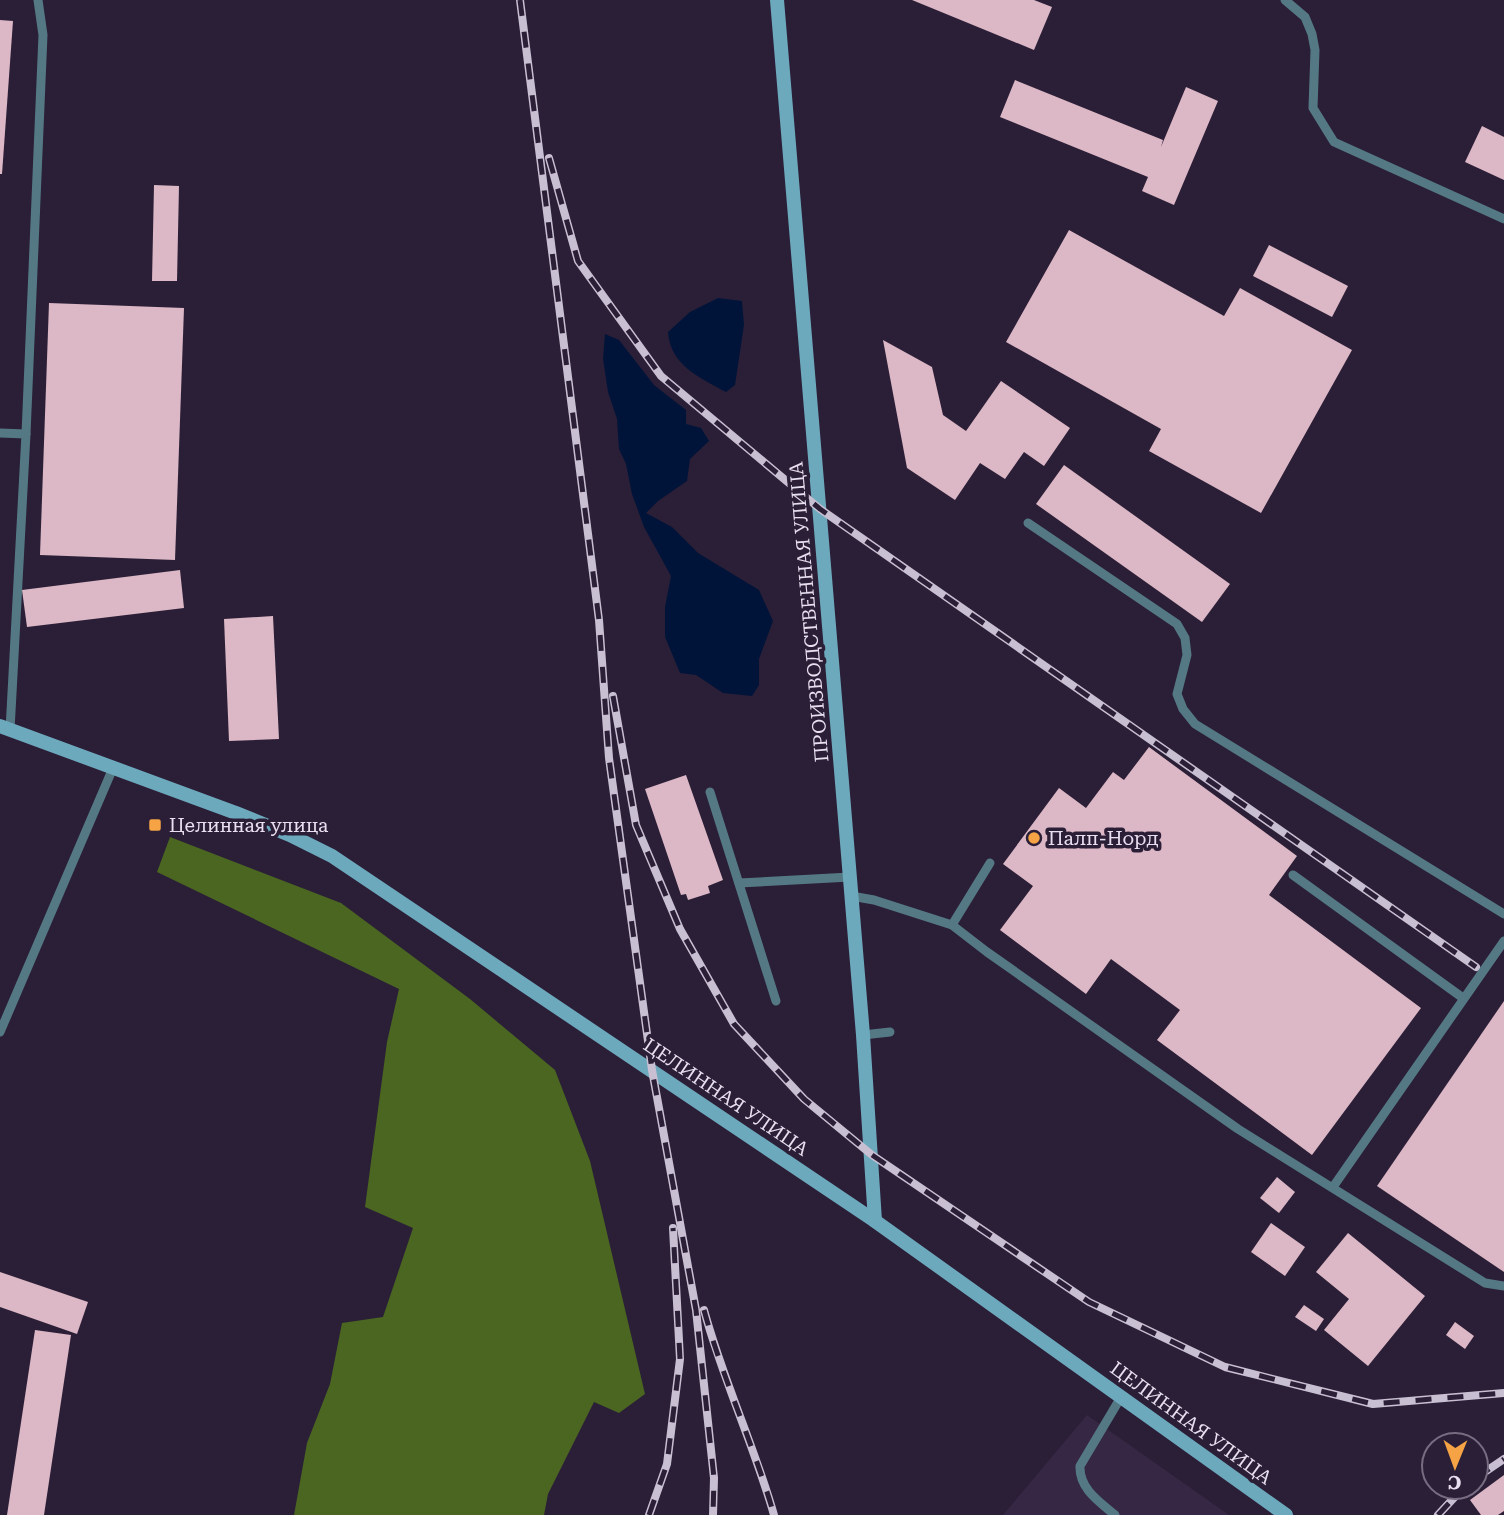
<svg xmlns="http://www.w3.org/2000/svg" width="1504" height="1515" font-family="'Roboto Serif',serif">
  <rect width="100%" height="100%" fill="#2b1f37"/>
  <polygon fill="#362745" points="1087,1415 1229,1515 1003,1515"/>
  <polygon fill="#4a6621" points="170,837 341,903 470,999 555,1070 590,1161 645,1394 619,1413 594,1402 548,1494 544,1515 294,1515 307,1443 330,1384 342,1323 383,1317 413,1228 365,1207 387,1042 399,989 157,872"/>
  <g fill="#00143a">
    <path d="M718,298L742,301L744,325L735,385L726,392C700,378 670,365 668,332L690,312Z"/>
    <polygon points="605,334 619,340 654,385 686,410 686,424 701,428 709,441 690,459 687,481 658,501 646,513 672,527 698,553 759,590 773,621 759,659 759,685 752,696 723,693 696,675 680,673 665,637 665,607 671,576 644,527 632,494 626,464 619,449 617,419 608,392 603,359"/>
  </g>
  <g fill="#dcb7c5">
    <polygon points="912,0 1034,0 1052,7 1034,50"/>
    <polygon points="0,20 13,21 2,174 0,174"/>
    <polygon points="1015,80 1163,140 1161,147 1186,87 1218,101 1174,205 1142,191 1148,177 1000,117"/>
    <polygon points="1482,126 1504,137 1504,180 1465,162"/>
    <polygon points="154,185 179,186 177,281 152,281"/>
    <polygon points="1069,230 1224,316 1240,288 1352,350 1261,513 1149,451 1161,429 1006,342"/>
    <polygon points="1269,245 1348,286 1332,317 1253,276"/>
    <polygon points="49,303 184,308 175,560 40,555"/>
    <polygon points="883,340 932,367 943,415 966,431 1001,381 1070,428 1044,466 1024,452 1005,479 980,463 955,500 907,468"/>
    <polygon points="1064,465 1230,584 1202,622 1036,504"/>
    <polygon points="180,570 184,608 27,627 22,590"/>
    <polygon points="273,616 279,739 229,741 224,619"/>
    <polygon points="1149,747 1297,856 1269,895 1421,1008 1312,1155 1157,1040 1180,1010 1111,959 1086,994 1000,930 1033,886 1003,864 1059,788 1086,808 1113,772 1124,780"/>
    <polygon points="686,775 723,880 708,886 710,893 688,900 686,894 681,895 645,789"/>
    <polygon points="1504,1001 1504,1272 1377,1186"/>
    <polygon points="1277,1177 1295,1192 1279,1213 1260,1198"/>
    <polygon points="1271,1223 1305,1247 1285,1276 1251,1252"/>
    <polygon points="1348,1233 1425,1296 1368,1366 1324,1330 1349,1299 1316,1272"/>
    <polygon points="0,1272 88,1302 77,1334 0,1307"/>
    <polygon points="1304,1305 1324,1319 1316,1331 1295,1317"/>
    <polygon points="1455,1322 1474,1336 1465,1349 1446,1335"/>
    <polygon points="35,1330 71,1335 44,1515 7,1515"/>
    <polygon points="1504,1475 1504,1511 1498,1515 1481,1515 1470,1500"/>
  </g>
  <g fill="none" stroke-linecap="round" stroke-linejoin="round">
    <g stroke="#547985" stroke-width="9">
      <polyline points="1285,0 1305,17 1312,34 1315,50 1313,108 1334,142 1504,219"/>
      <polyline points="0,433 26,434"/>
      <polyline points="1028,523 1177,624 1185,638 1187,655 1177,694 1183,709 1195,724 1504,914"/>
      <polyline points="10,730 26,434 43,35 38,0"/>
      <polyline points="710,792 776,1001"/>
      <polyline points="1293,875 1463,998"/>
      <polyline points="739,883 850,877"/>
      <polyline points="851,896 874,900 952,925 987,952 1238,1129 1485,1283 1504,1286"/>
      <polyline points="952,925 990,863"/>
      <polyline points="0,1032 113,768"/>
      <polyline points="863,1035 890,1032"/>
      <polyline points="1333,1187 1504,941"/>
      <path d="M1115,1515C1100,1502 1079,1489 1080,1466L1121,1397"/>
    </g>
    <g stroke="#6da9bd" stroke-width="14">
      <polyline points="777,0 863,1035 875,1221"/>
      <polyline points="0,726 236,813 290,835 332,856 875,1221 1286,1515"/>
    </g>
    <defs>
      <g id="rail">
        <polyline points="520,0 599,620 609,758 652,1070 696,1310 714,1478 713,1515"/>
        <polyline points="549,158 578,261 661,376 820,509 1476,967"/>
        <polyline points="613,696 636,825 680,929 734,1024 804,1099 872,1155 1089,1302 1225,1367 1373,1404 1504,1393"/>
        <path d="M704,1310C723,1380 754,1445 774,1515"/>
        <polyline points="1476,1478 1504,1459"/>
        <polyline points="649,1515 667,1464 680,1359 673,1228"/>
        <polyline points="1438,1515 1464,1487"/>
      </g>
    </defs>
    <use href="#rail" stroke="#c8bfd2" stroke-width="8"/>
    <use href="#rail" stroke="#2b1f37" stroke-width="5" stroke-dasharray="16" stroke-linecap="butt"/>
  </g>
  <g fill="#f5a345" stroke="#2b1f37" stroke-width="2.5">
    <rect x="148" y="818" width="14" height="14" rx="3.5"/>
    <circle cx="1034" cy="838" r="7"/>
  </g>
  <g text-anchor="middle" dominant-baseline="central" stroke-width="7" stroke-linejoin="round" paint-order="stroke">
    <g font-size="19" fill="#e8e0f1" stroke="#2b1f37">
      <text transform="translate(809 612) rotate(-95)">ПРОИЗВОДСТВЕННАЯ УЛИЦА</text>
      <text transform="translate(726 1097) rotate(34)">ЦЕЛИННАЯ УЛИЦА</text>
      <text transform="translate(1191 1423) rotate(36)">ЦЕЛИННАЯ УЛИЦА</text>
    </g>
    <g font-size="19" fill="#e8e0f1" stroke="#2b1f37" text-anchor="start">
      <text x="169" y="825">Целинная улица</text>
      <text x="1048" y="838">Палп-Норд</text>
    </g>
  </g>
  <g transform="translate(1455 1466) rotate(181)"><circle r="33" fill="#2b1f37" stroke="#776c81" stroke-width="2"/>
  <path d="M0-5L12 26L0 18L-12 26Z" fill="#f5a345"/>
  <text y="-10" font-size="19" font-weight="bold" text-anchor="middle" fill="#e8e0f1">С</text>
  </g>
</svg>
